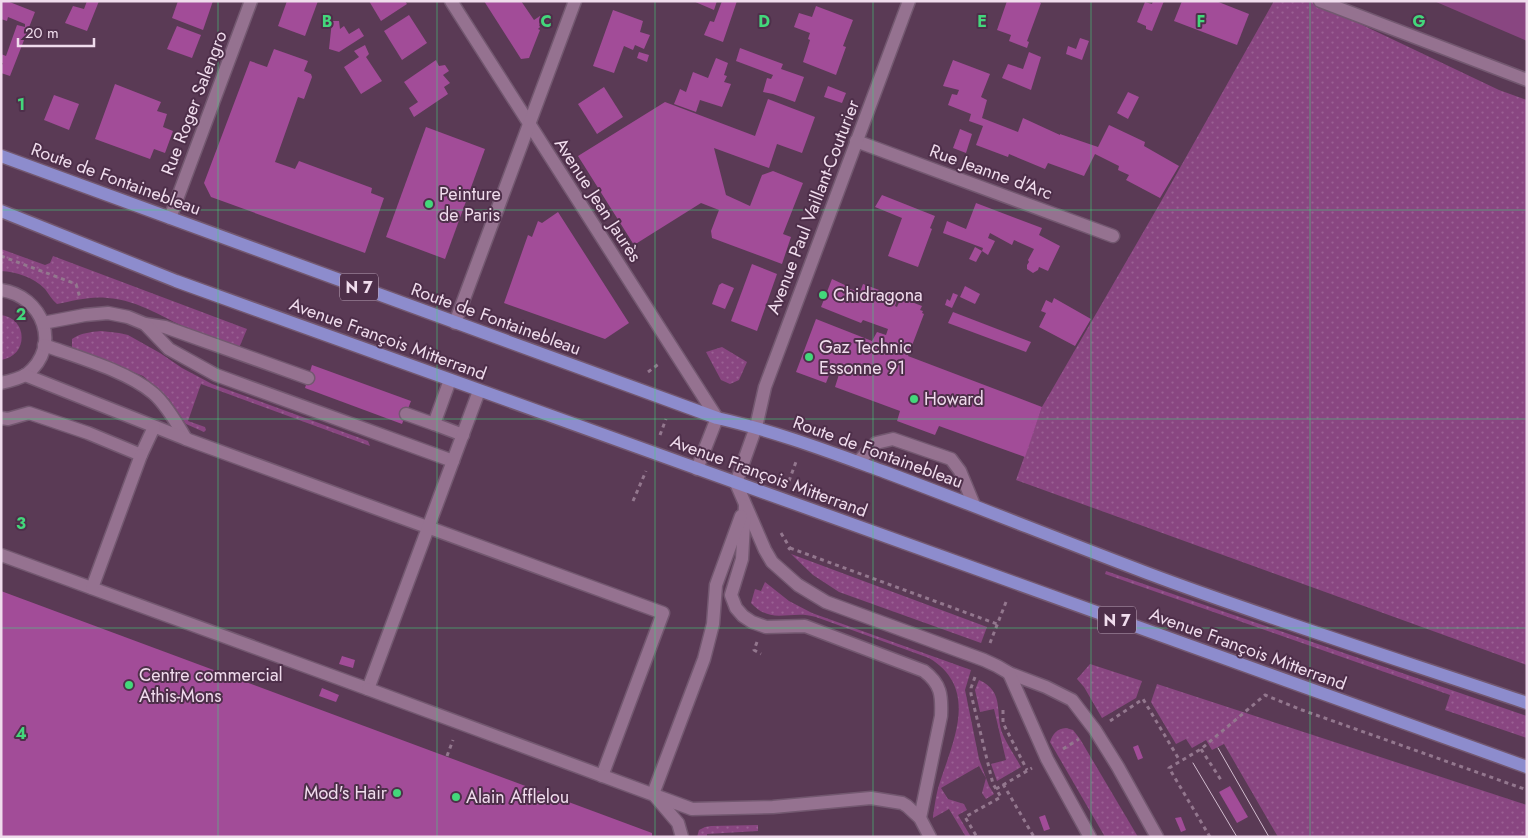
<svg xmlns="http://www.w3.org/2000/svg" width="1528" height="838" font-family="Jost,sans-serif">
  <defs>
    <pattern id="grass-dots" width="8" height="8" patternUnits="userSpaceOnUse" patternTransform="scale(1.25)"><rect width="8" height="8" fill="#894681"/><path d="M2 2h.1M6 6h.1" fill="none" stroke="#9a6093" stroke-width="1.8" stroke-linecap="round"/></pattern>
  </defs>
  <rect width="100%" height="100%" fill="#5a3a55"/>
  <g fill="url(#grass-dots)">
    <polygon points="1274,1 1312,1 1499,90 1527,100 1527,665 1016,480 1042,407 1159,205"/>
    <path d="M1,249L45,265L50,263L53,256L247,329L239,348C225,343 210,338 196,332C166,320 140,300 107,298C90,296 73,301 57,304C52,300 49,294 45,289C33,277 17,272 1,271Z"/>
    <path d="M1,315C28,318 29,356 1,360Z"/>
    <path d="M101,331L119,333L128,335L160,353L182,368L212,384L368,441L370,446L201,384L188,421L205,427L206,430L204,432L186,424L169,399L143,376L74,349L72,347V339C81,333 90,332 101,331Z"/>
    <polygon points="722,347 747,362 739,380 730,384 721,380 706,352"/>
    <polygon points="791,554 987,627 981,643 839,592 813,575"/>
    <polygon points="1106,571 1527,716 1527,738 1445,710 1450,695 1105,574"/>
    <path d="M765,582L789,601L812,613L971,670L965,690L979,759L989,786L994,794L986,799L982,793L986,778L979,766L941,788L948,799L964,804L967,810L958,815L971,837H966L949,809L933,818V816C935,805 936,793 940,782C954,739 979,688 929,658L816,617C790,609 772,626 751,603L755,589L761,591Z"/>
    <polygon points="1090,664 1142,681 1136,698 1102,718 1084,687 1077,679"/>
    <path d="M979,680C1006,692 994,714 1003,735C1008,746 1015,756 1021,767L997,781L991,764L1006,760L994,709L980,712L975,690Z"/>
    <polygon points="1157,684 1527,805 1527,837 1278,837 1224,744 1212,750 1206,740 1192,748 1186,739 1176,744 1151,702"/>
    <path d="M1066,728L1073,730L1080,739L1138,837H1105L1050,742C1053,733 1057,729 1066,728Z"/>
    <polygon points="758,825 758,831 707,834 707,837 697,837 699,830 705,827 711,826"/>
  </g>
  <polygon fill="#894681" points="1434,1 1527,1 1527,41"/>
  <g fill="#a24c98">
    <polygon points="1,1 7,1 35,12 10,76 1,73 1,67 3,63 1,63 1,54 6,56 17,25 25,27 25,24 8,17 7,21 1,19"/>
    <polygon points="87,1 99,1 87,31 65,23 73,6 84,9"/>
    <polygon points="178,1 213,1 203,30 172,18"/>
    <polygon points="287,1 318,1 305,36 278,26"/>
    <polygon points="369,1 405,1 407,4 381,21"/>
    <polygon points="484,1 521,1 534,20 540,16 544,21 539,25 540,27 538,29 540,30 529,58 521,59"/>
    <polygon points="693,1 717,1 714,10"/>
    <polygon points="722,1 737,1 723,42 704,35 710,21 714,22"/>
    <polygon points="1007,1 1038,1 1041,3 1027,41 1029,42 1027,48 1009,41 1011,35 997,30"/>
    <polygon points="1153,1 1164,1 1152,31 1146,29 1146,26 1137,22 1145,2 1152,4"/>
    <polygon points="1182,1 1216,1 1249,14 1237,45 1174,21"/>
    <polygon points="816,6 853,20 843,46 846,47 836,75 803,62 810,40 808,39 810,33 794,27 799,13 812,17"/>
    <polygon points="613,10 643,21 640,32 650,35 644,49 635,45 633,50 624,46 614,73 593,66"/>
    <polygon points="409,15 427,43 402,60 384,31"/>
    <polygon points="332,21 339,21 340,29 344,26 349,34 359,28 364,36 339,52 329,49"/>
    <polygon points="177,26 201,35 192,58 167,49"/>
    <polygon points="1080,38 1089,41 1082,60 1066,54 1068,46 1076,49"/>
    <polygon points="365,45 369,54 366,57 382,81 361,94 344,67 359,57 354,51"/>
    <polygon points="740,48 783,64 781,69 804,77 795,102 773,94 763,92 767,78 771,79 773,75 736,61"/>
    <polygon points="274,49 308,61 304,71 311,74 312,77 304,99 298,97 275,162 295,169 299,161 372,188 371,193 384,198 365,253 211,197 204,183 250,61 267,67"/>
    <polygon points="639,52 649,55 647,62 637,58"/>
    <polygon points="1029,52 1041,57 1031,90 1002,78 1008,64 1023,69"/>
    <polygon points="716,58 728,63 724,75 727,76 724,82 731,84 722,107 700,100 696,112 674,104 680,89 686,92 693,72 708,78"/>
    <polygon points="436,60 439,66 445,65 449,71 443,75 450,83 444,87 448,94 414,117 409,108 418,102 404,82"/>
    <polygon points="953,60 990,74 981,97 987,100 982,118 1018,132 1023,118 1060,135 1060,134 1098,147 1109,125 1145,142 1144,146 1179,166 1160,198 1126,180 1129,175 1118,170 1119,166 1095,154 1084,176 1048,163 1045,169 1009,154 1008,157 976,145 983,126 969,121 971,114 948,105 952,94 957,95 959,90 943,86"/>
    <polygon points="115,84 161,102 157,111 167,114 163,127 173,131 165,153 154,149 150,159 95,139"/>
    <polygon points="828,86 846,93 842,103 824,97"/>
    <polygon points="604,87 623,117 597,134 578,104"/>
    <polygon points="1128,92 1139,97 1128,119 1117,113"/>
    <polygon points="54,95 79,104 69,130 44,120"/>
    <polygon points="768,99 815,117 802,153 777,144 769,168 714,148 726,195 750,206 762,175 773,171 803,183 783,234 791,237 782,264 712,238 711,231 719,210 701,203 634,245 578,156 665,102 755,136"/>
    <polygon points="426,127 485,149 445,259 386,237"/>
    <polygon points="960,129 972,134 966,153 953,148"/>
    <polygon points="882,195 935,216 930,228 932,229 918,267 888,256 902,218 875,207"/>
    <polygon points="976,203 1042,228 1039,235 1060,246 1048,271 1039,267 1038,270 1033,273 1027,269 1027,265 1029,262 1028,260 1034,249 1014,240 1012,245 990,233 988,238 995,241 988,255 982,251 983,248 943,233 947,221 966,229"/>
    <polygon points="558,212 629,323 605,339 504,303 528,235 532,237 538,221 542,223"/>
    <polygon points="975,247 982,251 976,262 969,259"/>
    <polygon points="752,264 777,274 757,331 731,321"/>
    <polygon points="832,279 847,286 847,288 860,292 863,284 898,297 895,306 897,307 901,298 922,306 920,310 923,311 922,313 924,314 908,356 1042,407 1025,457 939,426 935,435 897,421 900,411 835,387 841,368 833,365 826,383 796,372 816,319 872,341 877,332 886,335 888,329 863,320 861,323 821,307"/>
    <polygon points="722,283 734,288 725,309 712,304 719,285"/>
    <polygon points="965,286 980,294 975,304 960,297"/>
    <polygon points="953,293 958,295 952,308 945,305 947,299 950,301"/>
    <polygon points="1054,298 1091,319 1075,346 1039,327 1046,313 1041,311 1046,300 1052,303"/>
    <polygon points="953,312 1031,342 1026,352 948,323"/>
    <polygon points="312,365 411,401 402,424 305,388"/>
    <polygon points="1,591 652,833 652,837 1,837"/>
    <polygon points="342,656 355,660 353,668 339,664"/>
    <polygon points="322,688 339,695 336,702 319,696"/>
    <polygon points="1138,745 1143,758 1138,760 1133,747"/>
    <polygon points="1230,786 1248,817 1237,823 1219,792"/>
    <polygon points="1045,815 1050,829 1044,831 1039,817"/>
    <polygon points="1181,817 1186,830 1181,832 1175,818"/>
  </g>
  <g fill="none" stroke-linecap="round" stroke-linejoin="round">
    <defs>
      <g id="service">
        <polyline points="1320,1 1527,80"/>
        <path d="M1,290C43,296 62,346 27,374C19,379 10,381 1,383"/>
        <polyline points="43,323 85,315 108,313 128,317 145,324 165,327 308,378"/>
        <polyline points="145,324 169,349 216,375 453,461"/>
        <path d="M44,345C77,357 127,371 153,393C165,403 178,425 186,439"/>
        <polyline points="25,375 186,439 663,613 602,776"/>
        <polyline points="450,380 434,424 463,435"/>
        <polyline points="406,414 434,424"/>
        <polyline points="1,418 8,419 29,413 88,433 141,455 154,427"/>
        <polyline points="858,462 876,443 893,439 951,459 960,471 974,505"/>
        <polyline points="736,483 765,550 772,562 798,585 826,602 984,660 997,666 1009,673 1046,687 1072,700 1095,730 1118,767 1157,837"/>
        <path d="M745,506L742,559L731,595L736,608L743,616L752,622L766,627L805,626L924,671C941,684 942,695 941,716L920,818"/>
        <polyline points="1,555 368,689 479,391"/>
        <polyline points="92,588 141,455"/>
        <polyline points="1009,673 1047,759 1090,837"/>
        <polyline points="368,689 692,809 773,807 871,798 902,803 907,806 920,818 930,837"/>
        <polyline points="653,794 704,659 713,624 716,585 741,516"/>
        <polyline points="655,796 678,823 682,837"/>
      </g>
      <g id="minor">
        <polyline points="451,1 717,418 697,469"/>
        <polyline points="856,141 1113,236"/>
        <polyline points="170,218 251,1"/>
        <polyline points="455,323 575,1"/>
        <polyline points="736,483 756,427"/>
      </g>
      <polyline id="tertiary" points="756,427 765,387 909,1"/>
      <g id="primary">
        <path d="M1,156L717,418C775,431 830,452 885,472C973,505 1060,540 1147,573C1272,620 1400,660 1527,703"/>
        <polyline points="1,211 176,281 1527,767"/>
      </g>
    </defs>
    <use href="#service" stroke="#735870" stroke-width="15"/>
    <use href="#minor" stroke="#735870" stroke-width="15"/>
    <use href="#tertiary" stroke="#735870" stroke-width="15"/>
    <use href="#primary" stroke="#735870" stroke-width="15"/>
    <g stroke="#93778e" stroke-width="3" stroke-dasharray="4 4" stroke-linecap="butt">
      <polyline points="1,256 76,284 80,298"/>
      <polyline points="648,372 660,363"/>
      <polyline points="660,435 666,419"/>
      <polyline points="789,481 797,459"/>
      <polyline points="633,501 646,471"/>
      <polyline points="781,533 790,548 787,551"/>
      <polyline points="790,548 997,624"/>
      <polyline points="757,642 754,650 761,654"/>
      <polyline points="990,643 1006,602"/>
      <polyline points="975,677 971,688 971,694 993,784 1001,797 965,817 977,837"/>
      <polyline points="1003,710 1003,723 1027,770"/>
      <polyline points="1110,721 1143,699 1180,761"/>
      <polyline points="1063,749 1079,739"/>
      <polyline points="1201,749 1221,780"/>
      <polyline points="447,756 453,740"/>
      <polyline points="1003,784 1034,837"/>
      <polyline points="996,789 1032,768"/>
      <polyline points="1210,837 1169,768 1201,749 1265,695 1302,710 1527,790"/>
    </g>
    <use href="#service" stroke="#957290" stroke-width="12"/>
    <use href="#minor" stroke="#957290" stroke-width="12"/>
    <use href="#tertiary" stroke="#957290" stroke-width="12"/>
    <use href="#primary" stroke="#8d8ccd" stroke-width="12"/>
    <g stroke="#d2bccf" stroke-width="1">
      <polyline points="1218,748 1269,837"/>
      <polyline points="1193,763 1237,837"/>
    </g>
  </g>
  <path fill="none" stroke="#43d77b" stroke-width="1" stroke-opacity="0.55" d="M218,1V837M437,1V837M655,1V837M873,1V837M1091,1V837M1310,1V837M1,210H1527M1,419H1527M1,628H1527"/>
  <g fill="#43d77b" stroke="#4e2f4a" stroke-width="2">
    <circle cx="429" cy="204" r="5"/>
    <circle cx="823" cy="295" r="5"/>
    <circle cx="809" cy="357" r="5"/>
    <circle cx="914" cy="399" r="5"/>
    <circle cx="129" cy="685" r="5"/>
    <circle cx="397" cy="793" r="5"/>
    <circle cx="456" cy="797" r="5"/>
  </g>
  <g text-anchor="middle" dominant-baseline="central" stroke-width="4" stroke-linejoin="round" paint-order="stroke">
    <g fill="#4e2f4a" stroke="#bfa8bc" stroke-width="1">
      <rect x="340" y="273.5" width="38" height="27" rx="4"/>
      <rect x="1098" y="606.5" width="38" height="27" rx="4"/>
    </g>
    <g font-size="16" font-weight="bold" fill="#f0dced">
      <text x="359" y="287">N 7</text>
      <text x="1117" y="620">N 7</text>
    </g>
    <g font-size="18" fill="#f0dced" stroke="#4e2f4a">
      <text transform="translate(194 103) rotate(-69)">Rue Roger Salengro</text>
      <text transform="translate(991 172) rotate(20)">Rue Jeanne d'Arc</text>
      <text transform="translate(116 179) rotate(20)">Route de Fontainebleau</text>
      <text transform="translate(598 200) rotate(57)">Avenue Jean Jaurès</text>
      <text transform="translate(813 207) rotate(-69)">Avenue Paul Vaillant-Couturier</text>
      <text transform="translate(496 319) rotate(20)">Route de Fontainebleau</text>
      <text transform="translate(388 339) rotate(20)">Avenue François Mitterrand</text>
      <text transform="translate(878 452) rotate(20)">Route de Fontainebleau</text>
      <text transform="translate(769 476) rotate(20)">Avenue François Mitterrand</text>
      <text transform="translate(1248 649) rotate(20)">Avenue François Mitterrand</text>
    </g>
    <g font-size="18" fill="#f0dced" stroke="#4e2f4a" text-anchor="start">
      <text x="439" y="194">Peinture<tspan x="439" dy="21">de Paris</tspan></text>
      <text x="833" y="295">Chidragona</text>
      <text x="819" y="347">Gaz Technic<tspan x="819" dy="21">Essonne 91</tspan></text>
      <text x="924" y="399">Howard</text>
      <text x="139" y="675">Centre commercial<tspan x="139" dy="21">Athis-Mons</tspan></text>
      <text x="387" y="793" text-anchor="end">Mod's Hair</text>
      <text x="466" y="797">Alain Afflelou</text>
    </g>
  </g>
  <g font-size="16" text-anchor="middle" font-weight="bold" fill="#43d77b" stroke="#4e2f4a" stroke-width="4" stroke-linejoin="round" paint-order="stroke">
    <text x="327" y="27">B</text>
    <text x="546" y="27">C</text>
    <text x="764" y="27">D</text>
    <text x="982" y="27">E</text>
    <text x="1201" y="27">F</text>
    <text x="1419" y="27">G</text>
    <text x="21" y="110">1</text>
    <text x="21" y="320">2</text>
    <text x="21" y="529">3</text>
    <text x="21" y="739">4</text>
  </g>
  <rect width="1528" height="838" fill="none" stroke="#f0dced" stroke-width="5"/>
  <path d="M18 38v8h76v-8" fill="none" stroke="#f0dced" stroke-width="2.5"/>
  <text x="25" y="38" font-size="15" fill="#f0dced" stroke="#4e2f4a" stroke-width="4" paint-order="stroke">20 m</text>
</svg>
